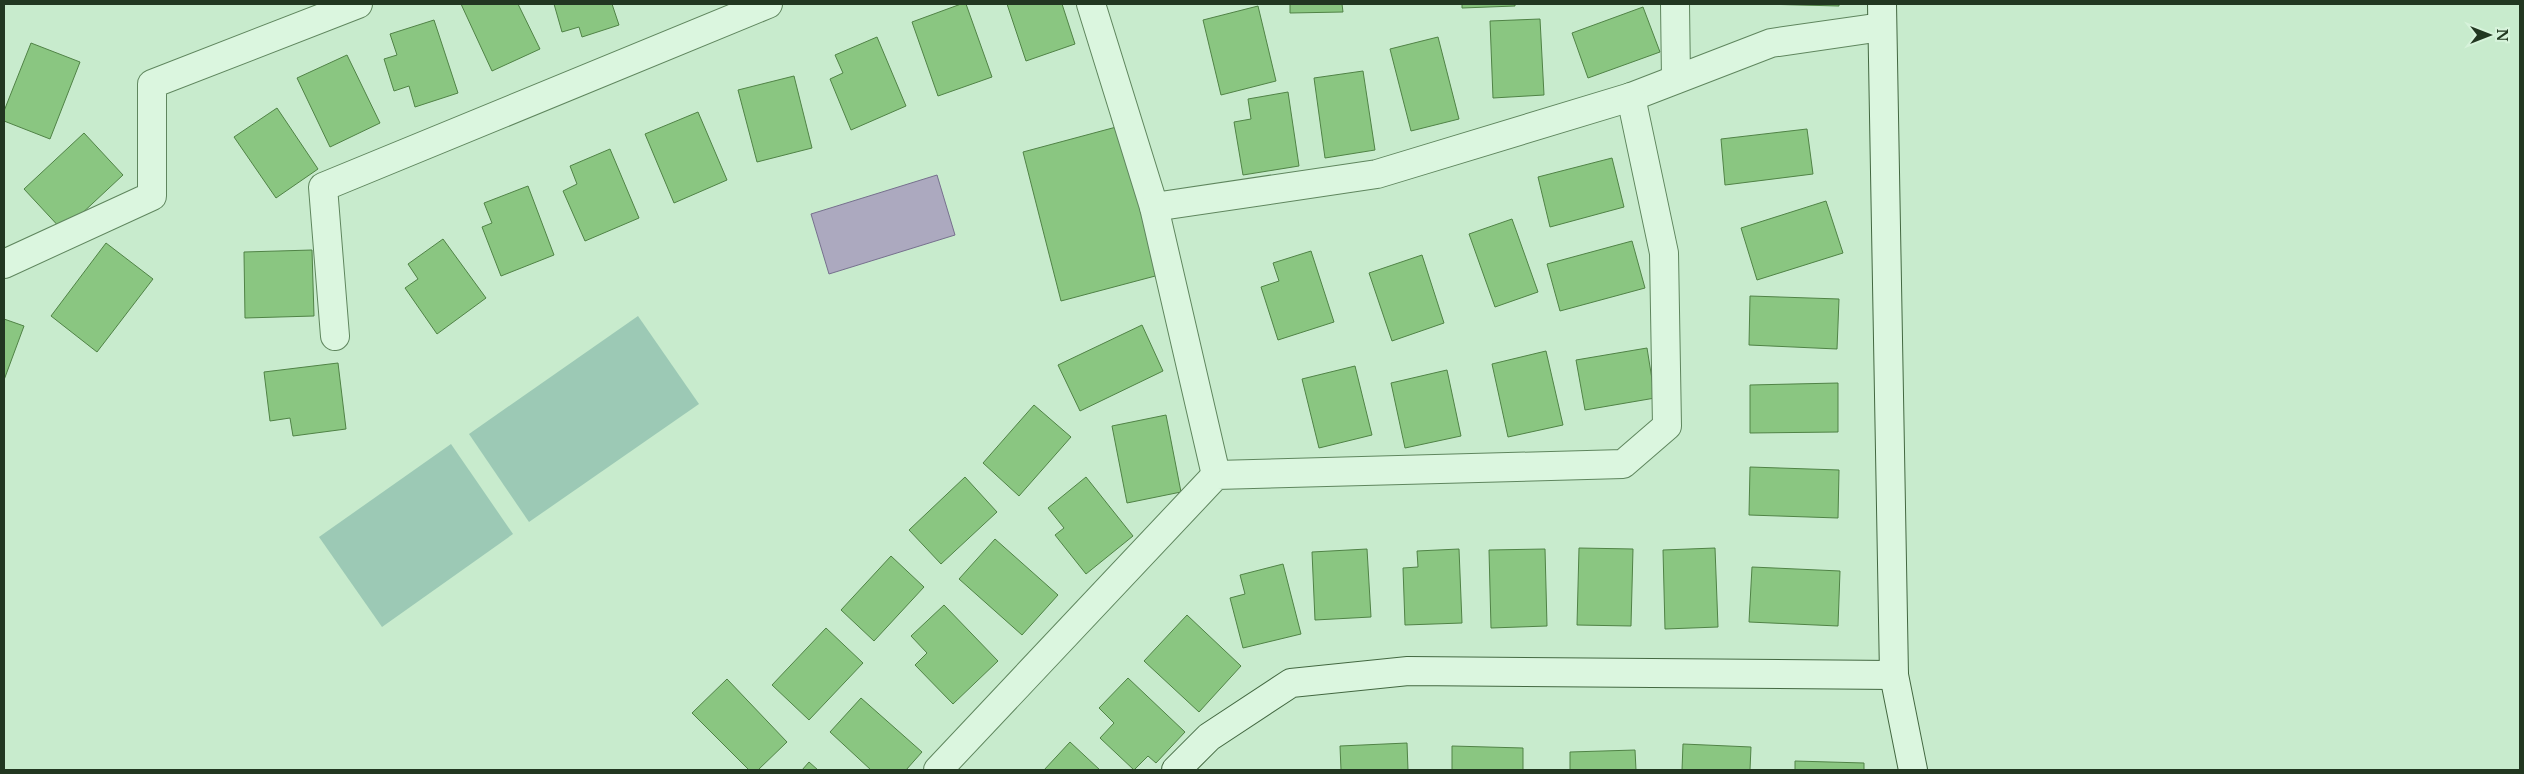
<svg xmlns="http://www.w3.org/2000/svg" width="2524" height="774" font-family="'Libre Baskerville',serif">
  <rect width="100%" height="100%" fill="#c8ebcd"/>
  <g fill="#9cc9b5">
    <polygon points="638,316 699,404 529,522 469,434"/>
    <polygon points="451,444 513,534 382,627 319,537"/>
  </g>
  <polygon fill="#aca9bf" stroke="#76708d" points="937,175 955,235 829,274 811,214"/>
  <g fill="#8ac681" stroke="#508346">
    <polygon points="461,4 518,4 540,49 492,71"/>
    <polygon points="554,4 612,4 619,25 582,37 579,27 562,32"/>
    <polygon points="961,4 966,4 992,77 938,96 912,22"/>
    <polygon points="1007,4 1062,4 1075,44 1026,61"/>
    <polygon points="1290,4 1342,4 1343,12 1290,13"/>
    <polygon points="1462,4 1515,4 1515,6 1462,8"/>
    <polygon points="1761,4 1839,4 1839,6"/>
    <polygon points="1258,6 1276,81 1221,95 1203,20"/>
    <polygon points="1643,7 1660,52 1588,78 1572,33"/>
    <polygon points="1540,19 1544,95 1493,98 1490,21"/>
    <polygon points="434,20 458,93 415,107 409,86 394,91 384,59 397,55 390,34"/>
    <polygon points="877,37 906,106 851,130 830,79 843,73 835,55"/>
    <polygon points="1438,37 1459,119 1411,131 1390,49"/>
    <polygon points="31,43 80,62 50,139 4,121 4,111"/>
    <polygon points="347,55 380,123 330,147 297,78"/>
    <polygon points="1363,71 1375,150 1325,158 1314,78"/>
    <polygon points="794,76 812,148 757,162 738,90"/>
    <polygon points="1288,92 1299,166 1243,175 1234,122 1251,119 1248,99"/>
    <polygon points="277,108 318,169 276,198 234,137"/>
    <polygon points="698,112 727,180 674,203 645,134"/>
    <polygon points="1120,126 1159,275 1061,301 1023,152"/>
    <polygon points="1807,129 1813,174 1725,185 1721,139"/>
    <polygon points="84,133 123,175 63,231 24,189"/>
    <polygon points="610,149 639,218 585,241 563,191 577,184 570,166"/>
    <polygon points="1612,158 1624,207 1550,227 1538,177"/>
    <polygon points="528,186 554,255 501,276 482,227 492,223 484,203"/>
    <polygon points="1826,201 1843,253 1757,280 1741,228"/>
    <polygon points="1512,219 1538,292 1495,307 1469,234"/>
    <polygon points="443,239 486,298 437,334 405,288 418,279 408,264"/>
    <polygon points="1632,241 1645,288 1560,311 1547,264"/>
    <polygon points="106,243 153,279 97,352 51,316"/>
    <polygon points="312,250 314,316 245,318 244,252"/>
    <polygon points="1311,251 1334,322 1278,340 1261,287 1279,281 1273,263"/>
    <polygon points="1422,255 1444,323 1392,341 1369,273"/>
    <polygon points="1750,296 1839,299 1837,349 1749,345"/>
    <polygon points="4,319 24,326 4,380"/>
    <polygon points="1142,325 1163,371 1080,411 1058,365"/>
    <polygon points="1647,348 1655,398 1585,410 1576,360"/>
    <polygon points="1546,351 1563,425 1508,437 1492,364"/>
    <polygon points="338,363 346,429 293,436 290,418 270,421 264,372"/>
    <polygon points="1355,366 1372,435 1319,448 1302,379"/>
    <polygon points="1447,370 1461,436 1405,448 1391,383"/>
    <polygon points="1838,383 1838,432 1750,433 1750,385"/>
    <polygon points="1034,405 1071,437 1019,496 983,463"/>
    <polygon points="1166,415 1181,492 1127,503 1112,426"/>
    <polygon points="1750,467 1839,470 1838,518 1749,515"/>
    <polygon points="965,477 997,512 941,564 909,530"/>
    <polygon points="1086,477 1133,536 1086,574 1055,535 1064,528 1048,508"/>
    <polygon points="995,539 1058,595 1022,635 959,579"/>
    <polygon points="1579,548 1633,549 1631,626 1577,625"/>
    <polygon points="1715,548 1718,627 1665,629 1663,550"/>
    <polygon points="1367,549 1371,617 1315,620 1312,552"/>
    <polygon points="1459,549 1462,623 1405,625 1403,568 1418,567 1417,551"/>
    <polygon points="1545,549 1547,626 1491,628 1489,550"/>
    <polygon points="891,556 924,587 874,641 841,610"/>
    <polygon points="1283,564 1301,634 1243,648 1230,598 1245,594 1240,575"/>
    <polygon points="1752,567 1840,571 1838,626 1749,622"/>
    <polygon points="944,605 998,661 953,704 915,665 927,653 911,636"/>
    <polygon points="1187,615 1241,666 1199,712 1144,661"/>
    <polygon points="826,628 863,663 809,720 772,685"/>
    <polygon points="1128,678 1185,732 1156,763 1148,756 1134,770 1100,738 1114,723 1099,708"/>
    <polygon points="727,679 787,742 758,770 749,770 692,713"/>
    <polygon points="861,698 922,752 906,770 871,770 830,732"/>
    <polygon points="1070,742 1100,770 1044,770"/>
    <polygon points="1407,743 1408,770 1341,770 1340,746"/>
    <polygon points="1683,744 1751,747 1750,770 1682,770"/>
    <polygon points="1452,746 1523,748 1523,770 1452,770"/>
    <polygon points="1635,750 1636,770 1570,770 1570,752"/>
    <polygon points="1795,761 1864,763 1864,770 1795,770"/>
    <polygon points="809,762 818,770 802,770"/>
  </g>
  <g fill="none" stroke-linecap="round" stroke-linejoin="round">
    <defs>
      <g id="street">
        <polyline points="1091,4 1154,207 1216,475"/>
        <polyline points="1675,4 1676,79"/>
        <polyline points="1154,207 1377,174 1631,97 1771,43 1882,27"/>
        <polyline points="4,264 152,196 152,84 358,4"/>
        <polyline points="335,336 323,187 768,4"/>
        <polyline points="938,770 1216,475 1623,464 1667,426 1664,253 1631,97"/>
      </g>
      <g id="secondary">
        <polyline points="1882,4 1894,675 1913,770"/>
        <polyline points="1176,770 1209,737 1291,683 1408,671 1894,675"/>
      </g>
    </defs>
    <use href="#street" stroke="#5f865e" stroke-width="30"/>
    <use href="#secondary" stroke="#436841" stroke-width="30"/>
    <use href="#street" stroke="#dbf6df" stroke-width="28"/>
    <use href="#secondary" stroke="#dbf6df" stroke-width="28"/>
  </g>
  <rect width="2524" height="774" fill="none" stroke="#223721" stroke-width="10"/>
  <g transform="translate(2489 35) rotate(90)" stroke="#d7f3db" stroke-width="4" paint-order="stroke">
  <path d="M0-4L9 19L0 12L-9 19Z" fill="#223721"/>
  <text y="-8" font-size="14" font-weight="bold" text-anchor="middle" fill="#223721">N</text>
  </g>
</svg>
